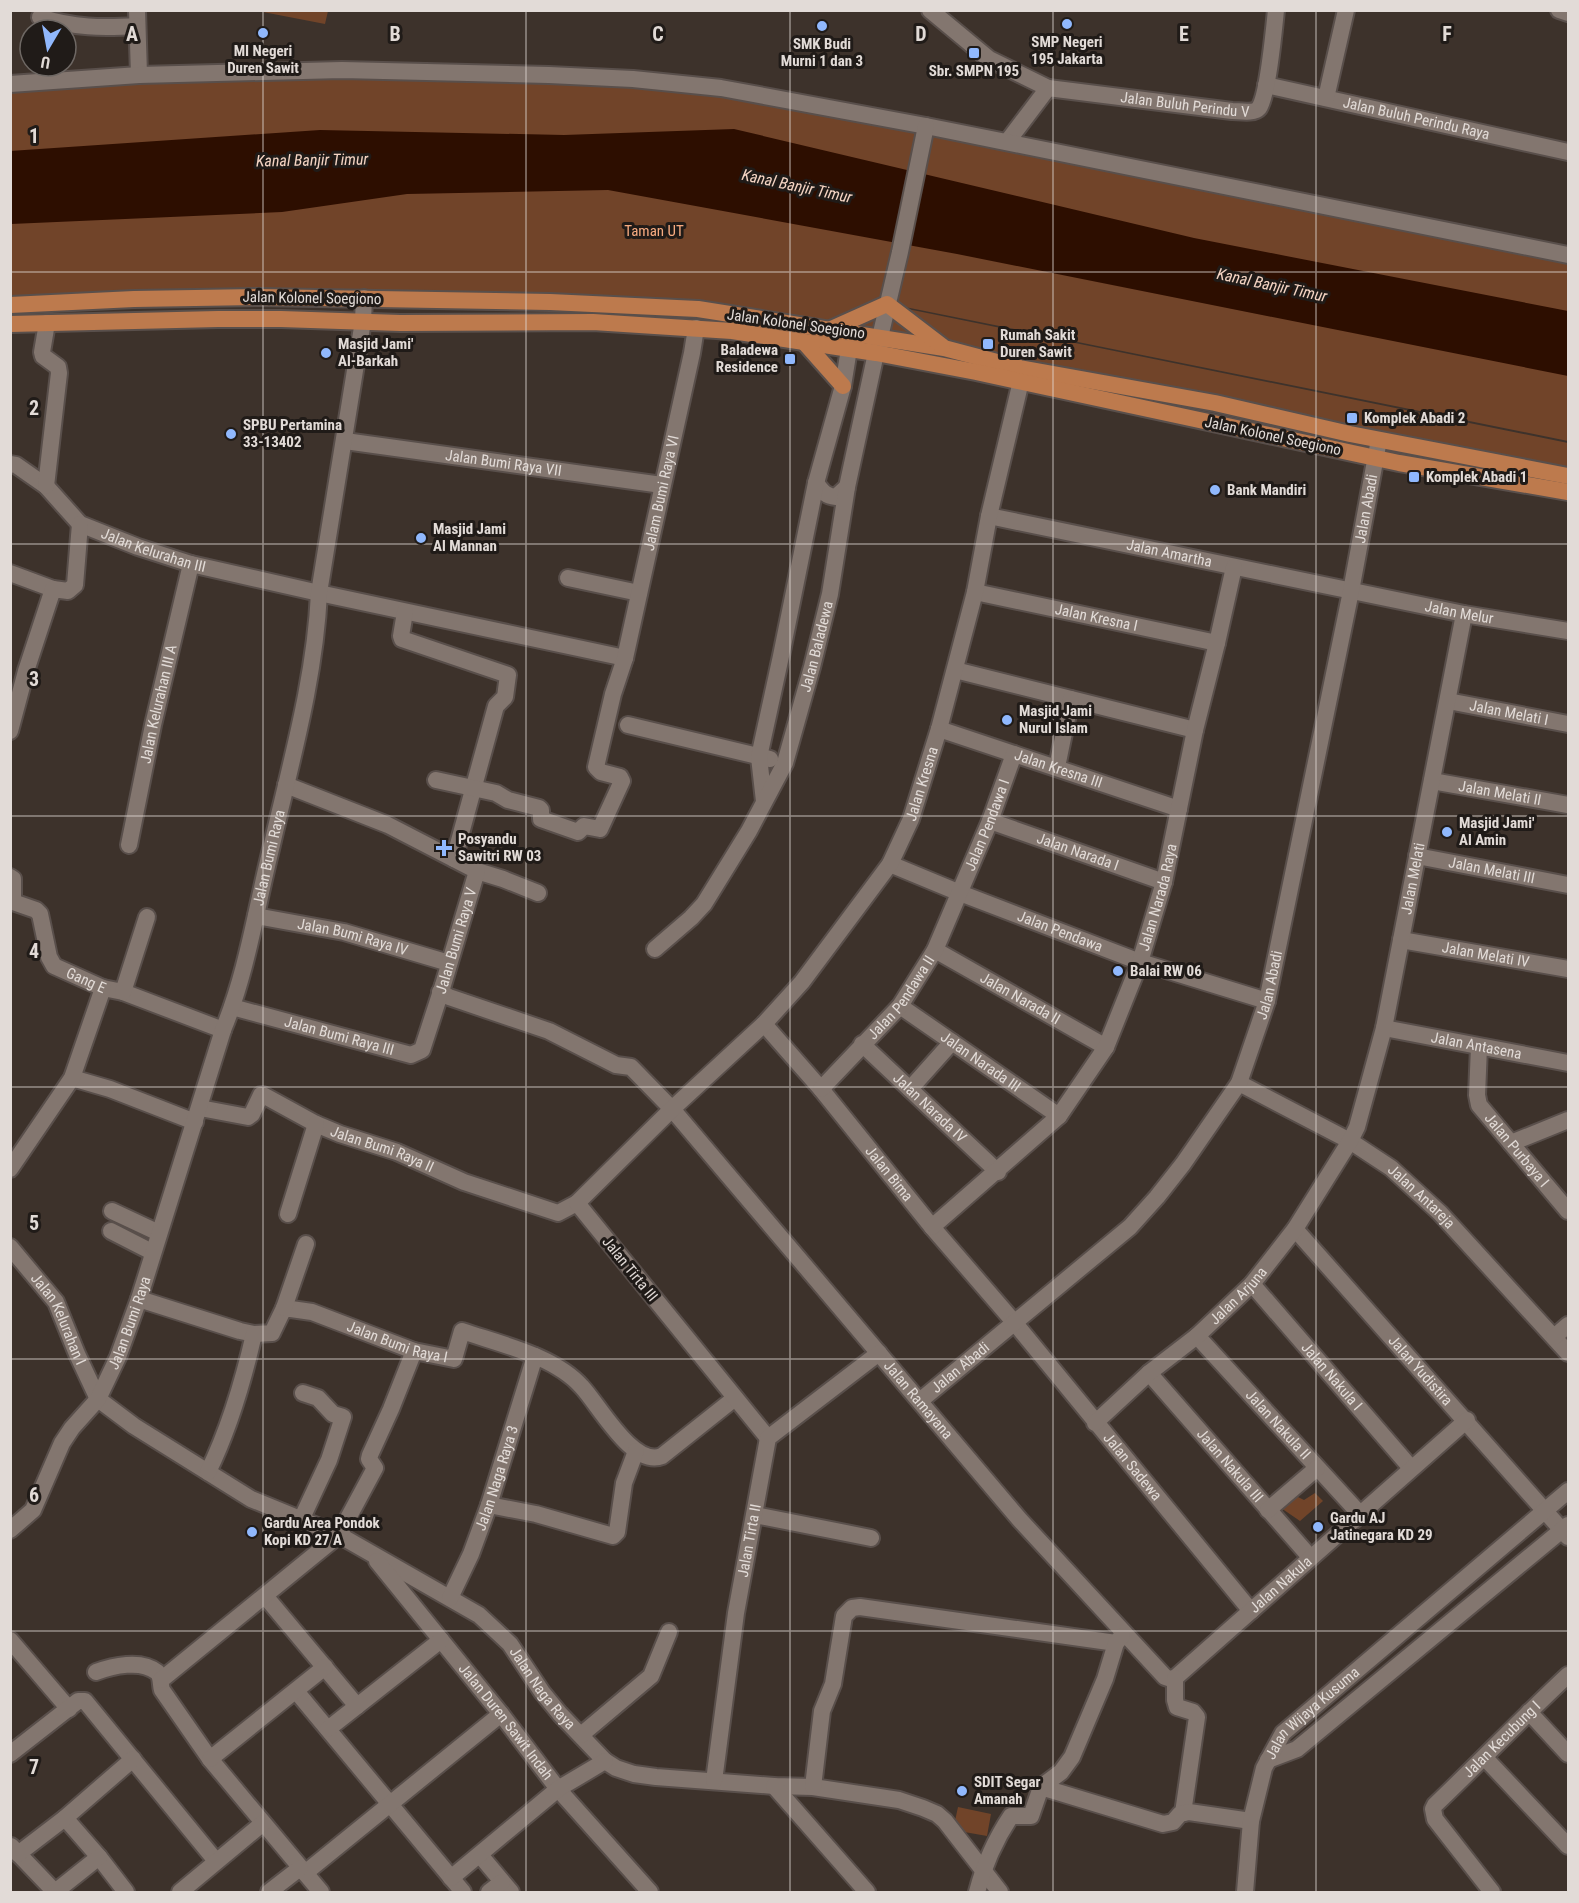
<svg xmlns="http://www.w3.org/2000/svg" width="1579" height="1903" font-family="'Roboto Condensed',sans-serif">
  <rect width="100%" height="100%" fill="#3d322b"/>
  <g fill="#714429">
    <polygon points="253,10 328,10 328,11 325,24"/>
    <polygon points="139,75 664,83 1568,255 1568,441 890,304 888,305 1568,443 1568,476 856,333 550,302 11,305 11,84"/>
    <polygon points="1315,1493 1323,1501 1300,1521 1281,1508 1294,1495 1304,1500"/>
    <polygon points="958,1807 991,1814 987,1836 953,1830"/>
  </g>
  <polygon fill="#2d0e00" points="734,129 1194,238 1568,311 1568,376 957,254 608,190 407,194 282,212 11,224 10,151 320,130 564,135"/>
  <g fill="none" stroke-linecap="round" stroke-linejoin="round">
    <defs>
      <g id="minor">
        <polyline points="137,10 139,75"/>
        <polyline points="1559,10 1568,13"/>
        <path d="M40,17C74,28 102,28 137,26"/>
        <path id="s1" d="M1266,85L1568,152"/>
        <path id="s2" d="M1048,88L1232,111C1239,111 1254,114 1259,108C1268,95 1274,29 1276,10"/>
        <polyline points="1326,98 1346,10"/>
        <path id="s3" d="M345,441L662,485"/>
        <path id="s4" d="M10,464L16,465L46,486L80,524L138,547L191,564L319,593L625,658"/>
        <path d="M816,483C822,491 825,496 836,497L847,487"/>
        <polyline points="46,486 59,373 58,367 43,356 42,352 47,323"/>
        <path id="s5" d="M989,516L1464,614L1568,631"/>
        <polyline points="10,573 53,589"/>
        <polyline points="568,578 639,593"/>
        <path id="s6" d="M975,592L1217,643"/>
        <polyline points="405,612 401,636 402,639 508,675 505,697 496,706 454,859"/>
        <polyline points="955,670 1195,730"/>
        <path id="s7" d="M1448,701L1568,724"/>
        <polyline points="628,725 770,759"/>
        <path id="s8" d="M939,729L1179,809"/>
        <polyline points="10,731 26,671 53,589 68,591 75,585 80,524"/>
        <polyline points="1057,767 1071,699"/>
        <path id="s9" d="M436,780L496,793L508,800L539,808L541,810V819L578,832L584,826L600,829L622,781L620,777L601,772L596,767L613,694L625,658L692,353L696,328"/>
        <path id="s10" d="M1432,781L1568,805"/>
        <polyline points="764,801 759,757 781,656 816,483 843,386 849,349 854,337"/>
        <path id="s11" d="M990,821L1164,882"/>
        <path id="s12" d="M129,845L153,725L191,564"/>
        <path id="s13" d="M1417,856L1568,885"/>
        <path id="s14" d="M890,864L960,893L1140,962L1267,1001"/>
        <polyline points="477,871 503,879 538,893"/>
        <path id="s15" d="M10,877L13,879V902L36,910L40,914L49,957L54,966L103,988L123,992L223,1030"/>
        <path id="s16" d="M256,916L344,932L449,963"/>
        <path id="s17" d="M1401,940L1568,969"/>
        <path id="s18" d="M655,949L691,918L704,904L749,831L785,763L812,667L830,594L847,487L876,353"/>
        <path id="s19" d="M935,950L1106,1047"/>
        <polyline points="123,992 147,917"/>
        <path id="s20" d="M440,992L449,997L549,1031L616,1065L631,1067L672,1109L1020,1520L1165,1677L1171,1679L1175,1678"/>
        <path id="s21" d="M900,1006L1059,1116"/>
        <path id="s22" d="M232,1007L411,1055L422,1050L443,985L477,871L388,825L286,785"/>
        <path id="s23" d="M764,1024L821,1089L932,1227L1014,1322L1251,1611"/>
        <path id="s24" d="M1384,1028L1568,1063"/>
        <path id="s25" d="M862,1044L998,1172"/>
        <path id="s26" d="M1479,1047L1477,1095L1479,1105L1568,1211"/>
        <polyline points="72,1078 110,1089 195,1122"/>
        <path id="s27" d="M1239,1083L1350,1141L1391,1168L1440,1213L1568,1353"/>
        <path id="s28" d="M821,1089L900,1006L935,950L990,821L1014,754"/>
        <polyline points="910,1089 952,1042"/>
        <path id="s29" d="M200,1108L248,1117L252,1114L261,1095H263L316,1124L340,1134L397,1152L464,1182L558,1213L577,1203"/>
        <polyline points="1511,1143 1568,1120"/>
        <polyline points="10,1169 72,1078 103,988"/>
        <polyline points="112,1211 159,1233"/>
        <polyline points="288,1214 316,1124"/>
        <path id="s30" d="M932,1227L1059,1116L1106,1047L1140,962L1164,882L1195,730L1217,643L1234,567"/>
        <path id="s31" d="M1295,1229L1568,1537"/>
        <polyline points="111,1231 152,1252"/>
        <path id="s32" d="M10,1247L56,1302L77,1354L98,1399L134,1426L251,1499L339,1535L479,1615L510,1644L542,1692L560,1714L605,1761L616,1768L634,1774L656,1777L774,1786L813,1787L899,1800L923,1808L937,1814L945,1821L1000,1892"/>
        <path id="s33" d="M1252,1284L1411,1468"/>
        <path id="s34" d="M139,1299L240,1331L254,1334L272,1333L284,1308L312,1312L414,1351L454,1359L462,1331C500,1344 555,1356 582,1387C599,1405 633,1468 662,1456L735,1398"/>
        <polyline points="284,1308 306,1244"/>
        <path id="s35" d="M1197,1336L1359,1513"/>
        <polyline points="1554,1337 1568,1325"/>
        <path id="s36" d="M1149,1373L1310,1557"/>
        <path id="s37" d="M921,1400L1130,1227L1157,1197L1183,1164L1239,1083L1267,1001L1351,591L1378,445"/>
        <path id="s38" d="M1095,1423L1149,1373L1197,1336L1252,1284L1295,1229L1350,1141L1357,1127L1384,1028L1464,614"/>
        <path id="s39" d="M768,1438L577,1203L672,1109L764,1024L802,982L890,864L911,819L939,729L975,592L989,516L1021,381"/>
        <path d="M208,1472C230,1427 243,1382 254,1334"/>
        <polyline points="489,1505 536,1514 613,1536 617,1532 624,1483 636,1451"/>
        <polyline points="1268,1510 1317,1468"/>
        <polyline points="755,1515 871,1538"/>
        <polyline points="301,1520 329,1460 343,1417 333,1414 318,1398 303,1393"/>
        <path id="s40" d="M10,1530L33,1510L62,1443L72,1428L98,1399L118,1357L139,1299L223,1030C247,972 256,909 271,849C290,765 315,680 319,593L363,321L364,298"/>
        <path id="s41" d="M377,1561L501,1714L558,1789L650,1892"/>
        <polyline points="265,1596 357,1706"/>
        <path id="s42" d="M450,1598L471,1554L489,1505L535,1356"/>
        <polyline points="10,1640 69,1709"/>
        <path d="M96,1672C112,1666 141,1659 157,1672C162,1677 160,1684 162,1690L210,1759L321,1892"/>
        <path id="s43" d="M1175,1678L1467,1420"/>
        <polyline points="1175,1678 1175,1700 1177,1707 1193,1712 1197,1717 1183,1813"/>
        <polyline points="161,1680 339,1535 375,1468 369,1459 370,1455 391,1409 414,1351"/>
        <polyline points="296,1691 463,1892"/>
        <polyline points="1529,1712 1568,1754"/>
        <polyline points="328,1729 441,1640"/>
        <polyline points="581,1735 651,1676 669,1632"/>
        <polyline points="10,1754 78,1701 85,1701 216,1861"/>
        <polyline points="1485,1758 1568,1846"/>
        <polyline points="210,1759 325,1667"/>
        <polyline points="1268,1760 1297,1749 1568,1525"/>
        <path id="s44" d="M714,1781L736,1613L768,1438L879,1353"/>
        <polyline points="774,1786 867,1892"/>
        <polyline points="813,1787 822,1711 833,1684 844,1616 852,1608 860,1607 1116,1643"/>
        <polyline points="1041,1787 1163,1824 1173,1822 1180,1814 1189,1812 1251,1821"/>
        <polyline points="65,1818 99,1857 126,1892"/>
        <polyline points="11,1846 55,1892"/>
        <polyline points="18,1854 65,1818 133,1759"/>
        <polyline points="480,1855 511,1892"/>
        <polyline points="305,1873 501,1714"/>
        <polyline points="451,1878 558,1789 605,1761"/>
        <polyline points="55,1892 99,1857"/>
        <polyline points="180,1892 263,1823"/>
        <polyline points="269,1892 300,1868"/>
        <polyline points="489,1892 502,1882"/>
        <path d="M977,1892C984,1865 995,1840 1011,1816H1031L1041,1787L1061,1772L1072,1757L1105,1679L1116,1643L1122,1636"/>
        <path id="s45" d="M1245,1892L1251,1821L1264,1768L1283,1733L1568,1491"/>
        <path id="s46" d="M1492,1892L1435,1819L1433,1809L1435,1805C1480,1762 1523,1717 1568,1675"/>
      </g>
      <g id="tertiary">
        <polyline points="930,10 989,59 1048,88 1007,142"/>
        <polyline points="10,84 139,75 342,70 549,75 633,79 721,88 926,126 1568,255"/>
        <polyline points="877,350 900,252 926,126"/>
      </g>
      <g id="primary">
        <polyline points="10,305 134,299 259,297 550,302 698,309 944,348 1020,368 1215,403 1350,434 1568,476"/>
        <polyline points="10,324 218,319 281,319 400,323 593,322 732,331 876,353 976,372 1399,463 1568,492"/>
        <polyline points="829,330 887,304 942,346"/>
        <polyline points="804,342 843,386"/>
      </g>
    </defs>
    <use href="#minor" stroke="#594f4b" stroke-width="20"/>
    <use href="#tertiary" stroke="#594f4b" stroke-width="20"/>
    <use href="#primary" stroke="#594f4b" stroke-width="20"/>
    <use href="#minor" stroke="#83766f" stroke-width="16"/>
    <use href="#tertiary" stroke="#83766f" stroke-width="16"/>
    <use href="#primary" stroke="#bd7a4d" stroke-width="16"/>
  </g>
  <path fill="none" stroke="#e2dbd7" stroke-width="1.5" stroke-opacity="0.55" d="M263,10V1892M526,10V1892M790,10V1892M1053,10V1892M1316,10V1892M10,272H1568M10,544H1568M10,816H1568M10,1087H1568M10,1359H1568M10,1631H1568"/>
  <g fill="#90b8fd" stroke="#201b18" stroke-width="2">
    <circle cx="1067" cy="24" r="6"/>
    <circle cx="822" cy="26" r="6"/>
    <circle cx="263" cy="33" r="6"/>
    <rect x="968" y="47" width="12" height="12" rx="3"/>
    <rect x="982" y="338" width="12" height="12" rx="3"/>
    <circle cx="326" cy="353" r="6"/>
    <rect x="784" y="353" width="12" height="12" rx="3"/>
    <rect x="1346" y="412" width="12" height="12" rx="3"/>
    <circle cx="231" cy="434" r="6"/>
    <rect x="1408" y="471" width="12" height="12" rx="3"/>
    <circle cx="1215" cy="490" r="6"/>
    <circle cx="421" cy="538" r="6"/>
    <circle cx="1007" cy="720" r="6"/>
    <circle cx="1447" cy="832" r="6"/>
    <path d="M441 839h6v6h6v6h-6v6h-6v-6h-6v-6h6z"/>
    <circle cx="1118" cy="971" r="6"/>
    <circle cx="1318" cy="1527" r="6"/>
    <circle cx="252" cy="1532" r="6"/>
    <circle cx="962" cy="1791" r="6"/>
  </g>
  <g text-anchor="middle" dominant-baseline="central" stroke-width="6" stroke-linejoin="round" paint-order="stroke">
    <g font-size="15" font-weight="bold" fill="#e2dbd7" stroke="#201b18" text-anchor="start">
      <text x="1067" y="42" text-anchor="middle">SMP Negeri<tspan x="1067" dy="17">195 Jakarta</tspan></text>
      <text x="822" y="44" text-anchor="middle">SMK Budi<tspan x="822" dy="17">Murni 1 dan 3</tspan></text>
      <text x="263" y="51" text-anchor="middle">MI Negeri<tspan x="263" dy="17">Duren Sawit</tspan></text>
      <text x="974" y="71" text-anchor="middle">Sbr. SMPN 195</text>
      <text x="1000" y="335">Rumah Sakit<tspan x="1000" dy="17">Duren Sawit</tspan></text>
      <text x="338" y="344">Masjid Jami'<tspan x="338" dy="17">Al-Barkah</tspan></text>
      <text x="778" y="350" text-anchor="end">Baladewa<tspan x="778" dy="17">Residence</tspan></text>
      <text x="1364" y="418">Komplek Abadi 2</text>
      <text x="243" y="425">SPBU Pertamina<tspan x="243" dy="17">33-13402</tspan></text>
      <text x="1426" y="477">Komplek Abadi 1</text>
      <text x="1227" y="490">Bank Mandiri</text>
      <text x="433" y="529">Masjid Jami<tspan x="433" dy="17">Al Mannan</tspan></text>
      <text x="1019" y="711">Masjid Jami<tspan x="1019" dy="17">Nurul Islam</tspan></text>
      <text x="1459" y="823">Masjid Jami'<tspan x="1459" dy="17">Al Amin</tspan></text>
      <text x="458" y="839">Posyandu<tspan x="458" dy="17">Sawitri RW 03</tspan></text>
      <text x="1130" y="971">Balai RW 06</text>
      <text x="1330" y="1518">Gardu AJ<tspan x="1330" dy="17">Jatinegara KD 29</tspan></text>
      <text x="264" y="1523">Gardu Area Pondok<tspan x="264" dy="17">Kopi KD 27 A</tspan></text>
      <text x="974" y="1782">SDIT Segar<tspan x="974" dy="17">Amanah</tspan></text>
    </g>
    <g font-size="15" fill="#e2dbd7" stroke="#201b18">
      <text stroke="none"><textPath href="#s2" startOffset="138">Jalan Buluh Perindu V</textPath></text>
      <text stroke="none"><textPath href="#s1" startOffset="154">Jalan Buluh Perindu Raya</textPath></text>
      <text transform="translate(312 298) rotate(1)">Jalan Kolonel Soegiono</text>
      <text transform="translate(796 324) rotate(8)">Jalan Kolonel Soegiono</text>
      <text transform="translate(1273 436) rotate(12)">Jalan Kolonel Soegiono</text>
      <text stroke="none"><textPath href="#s3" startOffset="160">Jalan Bumi Raya VII</textPath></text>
      <text stroke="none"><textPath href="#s9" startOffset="549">Jalam Bumi Raya VI</textPath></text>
      <text stroke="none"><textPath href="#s37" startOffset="1041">Jalan Abadi</textPath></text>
      <text stroke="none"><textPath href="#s4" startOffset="172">Jalan Kelurahan III</textPath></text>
      <text stroke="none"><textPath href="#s5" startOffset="184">Jalan Amartha</textPath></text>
      <text stroke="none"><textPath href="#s5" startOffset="480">Jalan Melur</textPath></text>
      <text stroke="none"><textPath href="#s6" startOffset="124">Jalan Kresna I</textPath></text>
      <text stroke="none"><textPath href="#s18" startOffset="350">Jalan Baladewa</textPath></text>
      <text stroke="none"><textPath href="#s12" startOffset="144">Jalan Kelurahan III A</textPath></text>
      <text stroke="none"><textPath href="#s7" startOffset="62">Jalan Melati I</textPath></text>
      <text stroke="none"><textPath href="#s8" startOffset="126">Jalan Kresna III</textPath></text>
      <text stroke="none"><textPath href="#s39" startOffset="852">Jalan Kresna</textPath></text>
      <text stroke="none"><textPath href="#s10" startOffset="69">Jalan Melati II</textPath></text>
      <text stroke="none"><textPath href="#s28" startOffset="316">Jalan Pendawa I</textPath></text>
      <text stroke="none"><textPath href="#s11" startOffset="93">Jalan Narada I</textPath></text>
      <text stroke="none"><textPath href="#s40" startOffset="729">Jalan Bumi Raya</textPath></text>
      <text stroke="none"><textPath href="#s13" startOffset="76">Jalan Melati III</textPath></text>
      <text stroke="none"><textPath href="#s38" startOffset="654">Jalan Melati</textPath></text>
      <text stroke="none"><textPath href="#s30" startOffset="411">Jalan Narada Raya</textPath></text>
      <text stroke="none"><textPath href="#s14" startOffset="183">Jalan Pendawa</textPath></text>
      <text stroke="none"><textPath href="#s16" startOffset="99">Jalan Bumi Raya IV</textPath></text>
      <text stroke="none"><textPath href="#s22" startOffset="312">Jalan Bumi Raya V</textPath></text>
      <text stroke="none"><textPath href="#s17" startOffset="86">Jalan Melati IV</textPath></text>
      <text stroke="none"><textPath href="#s15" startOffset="146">Gang E</textPath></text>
      <text stroke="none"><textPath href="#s37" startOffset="555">Jalan Abadi</textPath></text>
      <text stroke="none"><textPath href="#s28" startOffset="122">Jalan Pendawa II</textPath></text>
      <text stroke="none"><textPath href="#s19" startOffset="98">Jalan Narada II</textPath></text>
      <text stroke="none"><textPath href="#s22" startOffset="111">Jalan Bumi Raya III</textPath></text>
      <text stroke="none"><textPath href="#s24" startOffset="94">Jalan Antasena</textPath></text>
      <text stroke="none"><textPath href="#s21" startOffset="98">Jalan Narada III</textPath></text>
      <text stroke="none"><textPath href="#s25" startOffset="93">Jalan Narada IV</textPath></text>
      <text stroke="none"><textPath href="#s29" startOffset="208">Jalan Bumi Raya II</textPath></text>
      <text stroke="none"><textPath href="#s26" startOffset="117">Jalan Purbaya I</textPath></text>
      <text stroke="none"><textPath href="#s23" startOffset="195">Jalan Bima</textPath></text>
      <text stroke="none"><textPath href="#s27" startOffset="216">Jalan Antareja</textPath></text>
      <text transform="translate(630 1269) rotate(51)">Jalan Tirta III</text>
      <text stroke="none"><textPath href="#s38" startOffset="192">Jalan Arjuna</textPath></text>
      <text stroke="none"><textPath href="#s32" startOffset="88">Jalan Kelurahan I</textPath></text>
      <text stroke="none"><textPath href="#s40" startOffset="243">Jalan Bumi Raya</textPath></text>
      <text stroke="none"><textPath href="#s34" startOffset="285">Jalan Bumi Raya I</textPath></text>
      <text stroke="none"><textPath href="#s37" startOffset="51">Jalan Abadi</textPath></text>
      <text stroke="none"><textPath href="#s31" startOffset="189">Jalan Yudistira</textPath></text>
      <text stroke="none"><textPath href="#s33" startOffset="122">Jalan Nakula I</textPath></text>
      <text stroke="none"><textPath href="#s20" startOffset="646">Jalan Ramayana</textPath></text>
      <text stroke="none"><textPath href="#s35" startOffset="120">Jalan Nakula II</textPath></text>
      <text stroke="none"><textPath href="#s36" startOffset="123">Jalan Nakula III</textPath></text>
      <text stroke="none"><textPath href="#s23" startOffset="576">Jalan Sadewa</textPath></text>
      <text stroke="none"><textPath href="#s42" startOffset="129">Jalan Naga Raya 3</textPath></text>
      <text stroke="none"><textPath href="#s44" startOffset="243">Jalan Tirta II</textPath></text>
      <text stroke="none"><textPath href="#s43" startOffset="141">Jalan Nakula</textPath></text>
      <text stroke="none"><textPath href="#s32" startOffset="714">Jalan Naga Raya</textPath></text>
      <text stroke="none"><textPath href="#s45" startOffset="200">Jalan Wijaya Kusuma</textPath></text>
      <text stroke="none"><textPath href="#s41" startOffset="206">Jalan Duren Sawit Indah</textPath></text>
      <text stroke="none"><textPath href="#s46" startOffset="201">Jalan Kecubung I</textPath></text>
    </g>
    <g font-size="15" fill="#f7ab80" stroke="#201b18">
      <text x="654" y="231">Taman UT</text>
    </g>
    <g font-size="16" font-style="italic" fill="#f4d4c3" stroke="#201b18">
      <text transform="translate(312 160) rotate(-1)">Kanal Banjir Timur</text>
      <text transform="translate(797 186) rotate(12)">Kanal Banjir Timur</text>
      <text transform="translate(1272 285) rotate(12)">Kanal Banjir Timur</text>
    </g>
  </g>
  <g font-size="20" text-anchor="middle" font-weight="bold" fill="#e2dbd7" stroke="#201b18" stroke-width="6" stroke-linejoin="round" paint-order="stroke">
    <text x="132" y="41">A</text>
    <text x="395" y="41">B</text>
    <text x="658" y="41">C</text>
    <text x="921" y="41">D</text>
    <text x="1184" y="41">E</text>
    <text x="1447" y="41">F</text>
    <text x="34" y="143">1</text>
    <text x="34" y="415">2</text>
    <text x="34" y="686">3</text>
    <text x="34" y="958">4</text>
    <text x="34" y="1230">5</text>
    <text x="34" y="1502">6</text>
    <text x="34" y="1774">7</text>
  </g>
  <rect width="1579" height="1903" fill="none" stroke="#e2dbd7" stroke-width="24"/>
  <g transform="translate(48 48) rotate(190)"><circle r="28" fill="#201b18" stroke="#6e6864" stroke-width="1.5"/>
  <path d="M0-4.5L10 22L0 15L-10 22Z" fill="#90b8fd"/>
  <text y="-9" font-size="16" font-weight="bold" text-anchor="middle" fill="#e2dbd7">U</text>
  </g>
</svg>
